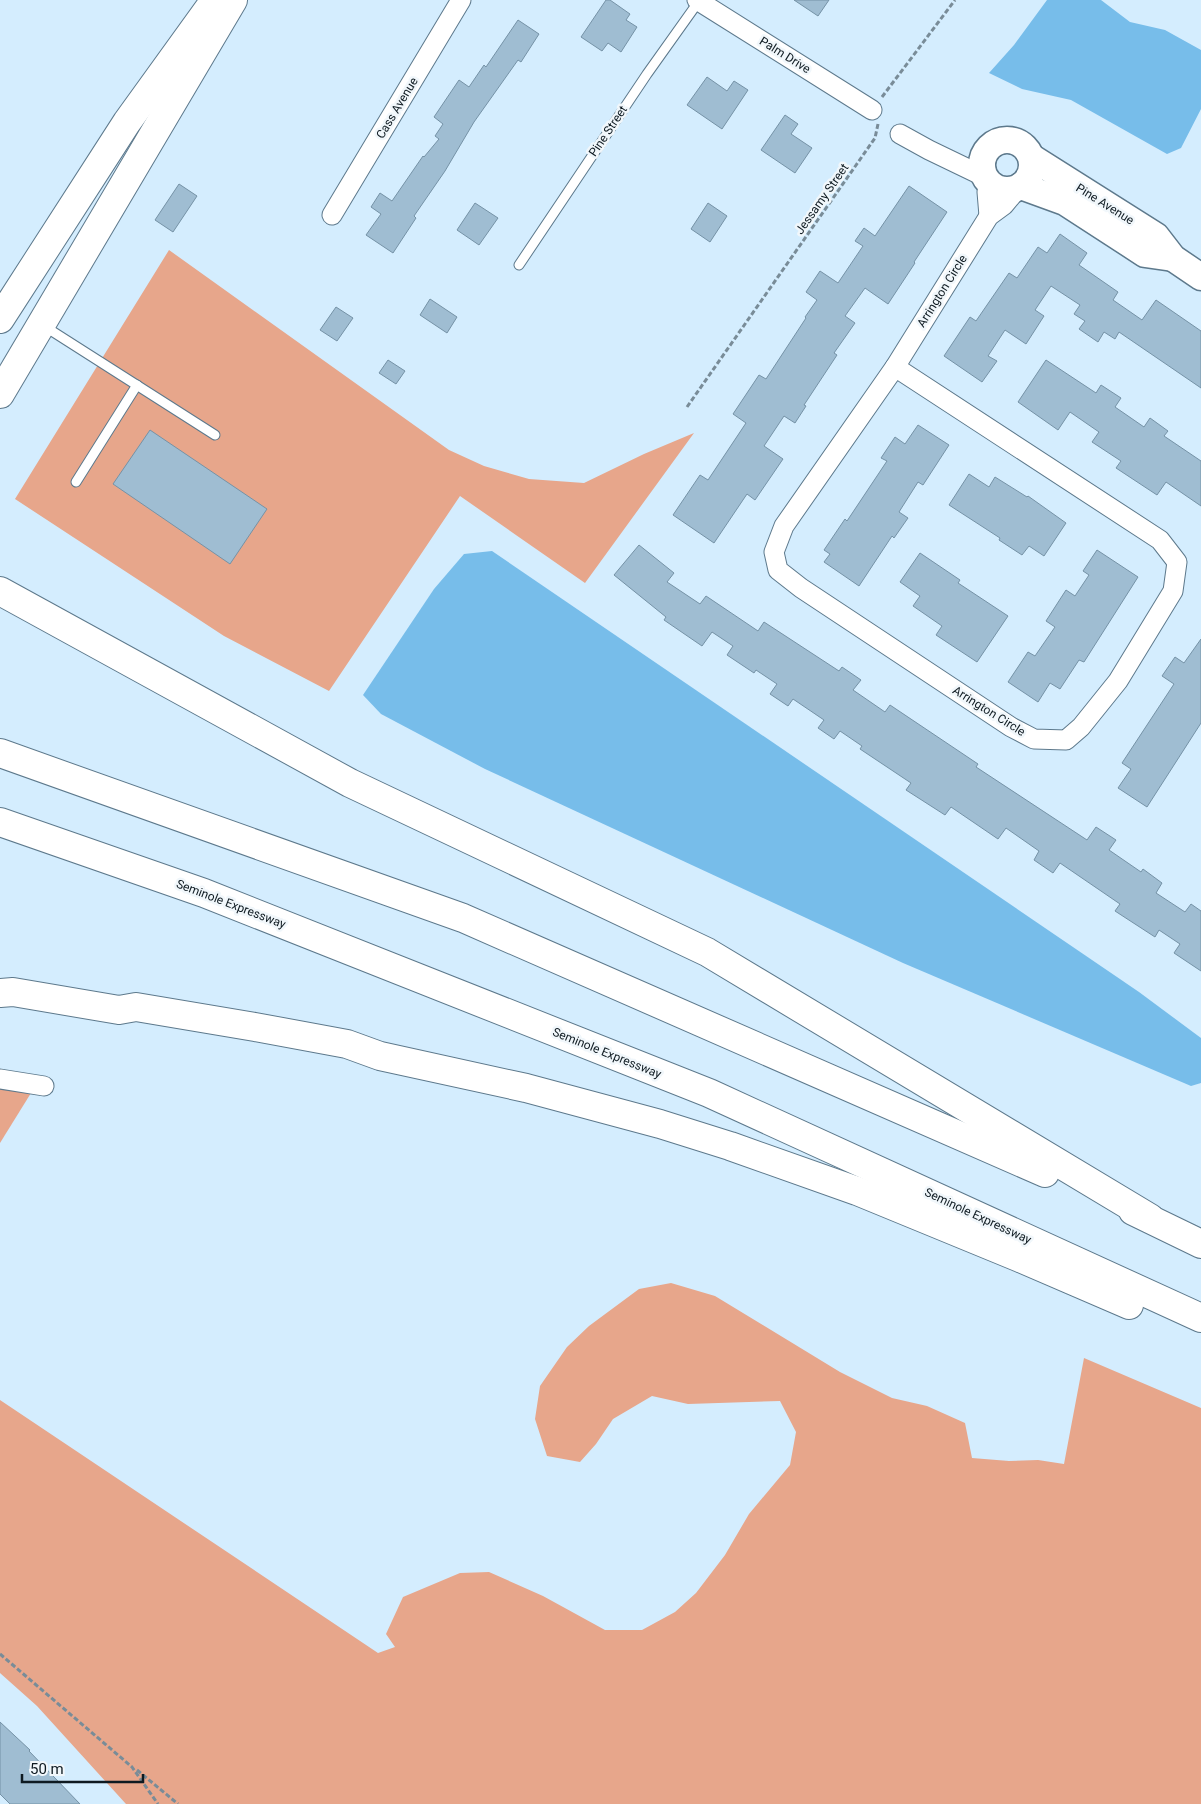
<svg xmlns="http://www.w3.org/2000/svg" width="1201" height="1804" font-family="Roboto,sans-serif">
  <rect width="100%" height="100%" fill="#d4edfe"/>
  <g fill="#e7a68b">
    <polygon points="169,250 449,450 484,466 529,479 584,483 644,454 694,433 585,583 460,496 329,691 224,636 15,499"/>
    <polygon points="0,1088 31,1093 0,1143"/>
    <polygon points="671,1283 715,1296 840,1372 892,1398 927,1406 965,1423 972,1458 1009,1461 1038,1460 1064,1464 1084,1358 1201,1408 1201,1804 126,1804 37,1706 0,1673 0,1400 378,1653 395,1647 386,1634 403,1597 460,1573 489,1572 543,1596 605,1630 642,1630 675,1612 696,1593 725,1555 749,1514 790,1465 796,1432 780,1401 688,1404 652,1396 613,1419 596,1444 580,1462 547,1456 535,1419 540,1386 567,1347 589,1326 639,1289"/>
  </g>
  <g fill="#77bdea">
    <polygon points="1047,0 1101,0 1130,22 1165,30 1201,50 1201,109 1181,148 1167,154 1071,100 1022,89 989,73 1014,45"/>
    <polygon points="492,551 1139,992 1201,1038 1201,1083 1191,1086 903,963 485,769 381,714 363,695 434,589 464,554"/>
  </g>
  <g fill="#9fbdd2" stroke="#7592a6">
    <polygon points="606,0 610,0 630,14 626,20 637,27 621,52 608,43 602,51 581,37"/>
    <polygon points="794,0 829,0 818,16"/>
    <polygon points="518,20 539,34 521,62 518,60 474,122 445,171 414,216 416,218 393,253 366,235 381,214 371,207 380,193 392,201 423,156 424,157 439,139 435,136 443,124 434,117 459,80 469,87 484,65 486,67"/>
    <polygon points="707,77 727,91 734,81 748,90 722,129 687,105"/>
    <polygon points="785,115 798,124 791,134 812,148 795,173 761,150"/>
    <polygon points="179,184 197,196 173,232 155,220"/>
    <polygon points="909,186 947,212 914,262 915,263 888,304 865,288 845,316 855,323 834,353 837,355 804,405 806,406 795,423 784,416 764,446 783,459 755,500 747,494 714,543 673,515 700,475 708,480 746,423 733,414 759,375 766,379 806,318 805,317 817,300 806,292 820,271 838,283 863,246 855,241 864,228 875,236"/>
    <polygon points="475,203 498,218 479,245 457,230"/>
    <polygon points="708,203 727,216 710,242 691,229"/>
    <polygon points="1060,234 1087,253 1079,265 1118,292 1113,300 1142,320 1156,300 1201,331 1201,388 1119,332 1115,339 1104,332 1098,342 1079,329 1085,321 1074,314 1080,305 1051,286 1035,310 1044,316 1026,344 1005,330 988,356 997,361 982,382 944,356 970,317 976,321 1009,273 1017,278 1038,247 1047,253"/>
    <polygon points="430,299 457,317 447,333 420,315"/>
    <polygon points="336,307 353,318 337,341 320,330"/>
    <polygon points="388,360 405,371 396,384 379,373"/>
    <polygon points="1046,360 1096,393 1101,385 1121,398 1115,407 1144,427 1150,418 1168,431 1164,436 1201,461 1201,506 1166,482 1157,495 1116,468 1121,461 1092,442 1099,432 1070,412 1058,430 1018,402"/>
    <polygon points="918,425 949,445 923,485 918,482 899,512 908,518 894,538 892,536 859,586 824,562 830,554 824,550 845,519 847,521 887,461 881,458 895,437 905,444"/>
    <polygon points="150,430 267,509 230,564 113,484"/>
    <polygon points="969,474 989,487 995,477 1027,497 1028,496 1066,523 1044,556 1029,546 1022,555 999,540 1000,538 949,505"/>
    <polygon points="639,545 674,573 667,582 700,604 706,596 758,631 764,622 839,671 842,667 861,680 853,690 885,712 890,705 978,764 976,767 1087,840 1096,827 1116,840 1109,850 1141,872 1143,869 1162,883 1156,893 1185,912 1191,904 1201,911 1201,971 1174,953 1180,944 1159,930 1155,937 1115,911 1120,904 1060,863 1053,873 1034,860 1039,851 1006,828 998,839 951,807 945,815 906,790 911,783 860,749 862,746 840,731 834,739 818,728 824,720 793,699 788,706 770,694 777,684 756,670 754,673 727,655 733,646 712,632 702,646 664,620 666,617 614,575"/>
    <polygon points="1097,550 1138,577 1084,662 1079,660 1060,689 1050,683 1038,702 1008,682 1028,652 1035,656 1055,627 1046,621 1066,590 1075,596 1089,575 1083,571"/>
    <polygon points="920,553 960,580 958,583 1008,616 977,662 936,635 942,626 913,606 920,596 900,582"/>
    <polygon points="1201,639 1201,723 1147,807 1118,788 1131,769 1122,763 1174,684 1162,676 1175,657 1184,663"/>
    <polygon points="0,1722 30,1750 29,1751 80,1804 10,1804 0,1794"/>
  </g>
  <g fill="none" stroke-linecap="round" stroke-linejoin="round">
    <defs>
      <g id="lane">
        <polyline points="519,265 647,74 699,1"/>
        <polyline points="44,326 215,435"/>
        <polyline points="76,482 137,385"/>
      </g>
      <g id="street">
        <polyline points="697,0 872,110"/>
        <polyline points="900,134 929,150 985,177"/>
        <polyline points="989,182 987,192 989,216"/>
        <polyline points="332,215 461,0"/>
        <polygon points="895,367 1160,540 1177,562 1173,591 1118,681 1081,727 1066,740 1034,739 1011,727 801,588 778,570 774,552 784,526"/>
        <polyline points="895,367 989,216 1004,205 1019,187"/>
        <polyline points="0,1079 44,1086"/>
      </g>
      <g id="secondary">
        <circle cx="1007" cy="165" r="25"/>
        <polyline points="1031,157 1156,236 1173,258 1201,277"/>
        <polyline points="1021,186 1065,202 1145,254 1173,258"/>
      </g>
      <g id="primary">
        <polyline points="0,319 127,122 210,7"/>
        <polyline points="0,394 233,0"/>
      </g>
      <g id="highway">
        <polyline points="0,591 350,783 707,952 1150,1218"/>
        <polyline points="0,753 463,918 1045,1173"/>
        <polyline points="0,822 204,893 709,1093 1201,1318"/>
        <polyline points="0,993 13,992 119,1010 136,1007 255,1027 347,1044 380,1056 526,1088 660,1124 730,1146 857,1191 1020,1258 1129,1305"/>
        <polyline points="1133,1211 1201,1244"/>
      </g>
    </defs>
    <use href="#lane" stroke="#5d798c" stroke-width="11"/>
    <use href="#street" stroke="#5d798c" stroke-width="21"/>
    <use href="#secondary" stroke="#5d798c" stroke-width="29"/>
    <use href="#primary" stroke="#5d798c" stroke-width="30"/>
    <use href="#highway" stroke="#5d798c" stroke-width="30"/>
    <g stroke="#798c98" stroke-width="3" stroke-dasharray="5 2.5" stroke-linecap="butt">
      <polyline points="882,97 955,0"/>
      <polyline points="687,407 875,138 878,124"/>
      <polyline points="0,1654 132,1767 158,1804"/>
      <polyline points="137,1770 178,1804"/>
    </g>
    <use href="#lane" stroke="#fff" stroke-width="9"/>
    <use href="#street" stroke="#fff" stroke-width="19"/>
    <use href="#secondary" stroke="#fff" stroke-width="26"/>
    <use href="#primary" stroke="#fff" stroke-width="28"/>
    <use href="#highway" stroke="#fff" stroke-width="28"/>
  </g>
  <g text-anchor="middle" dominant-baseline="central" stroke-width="5" stroke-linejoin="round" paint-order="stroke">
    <g font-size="12" fill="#0e1a21" stroke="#f1f7fb">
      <text transform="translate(785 55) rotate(32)">Palm Drive</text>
      <text transform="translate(397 108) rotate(-59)">Cass Avenue</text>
      <text transform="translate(608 131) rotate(-56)">Pine Street</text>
      <text transform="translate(822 199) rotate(-55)">Jessamy Street</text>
      <text transform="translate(1105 204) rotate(32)">Pine Avenue</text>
      <text transform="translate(942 291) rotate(-58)">Arrington Circle</text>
      <text transform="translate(989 711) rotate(32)">Arrington Circle</text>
      <text transform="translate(231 904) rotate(21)">Seminole Expressway</text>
      <text transform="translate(607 1053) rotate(22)">Seminole Expressway</text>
      <text transform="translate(978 1216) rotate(25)">Seminole Expressway</text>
    </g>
  </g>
  <path d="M22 1774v8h121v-8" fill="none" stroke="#0e1a21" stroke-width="2.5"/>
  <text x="30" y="1774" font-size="15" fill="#0e1a21" stroke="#f1f7fb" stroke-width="4" paint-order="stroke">50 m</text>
</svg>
